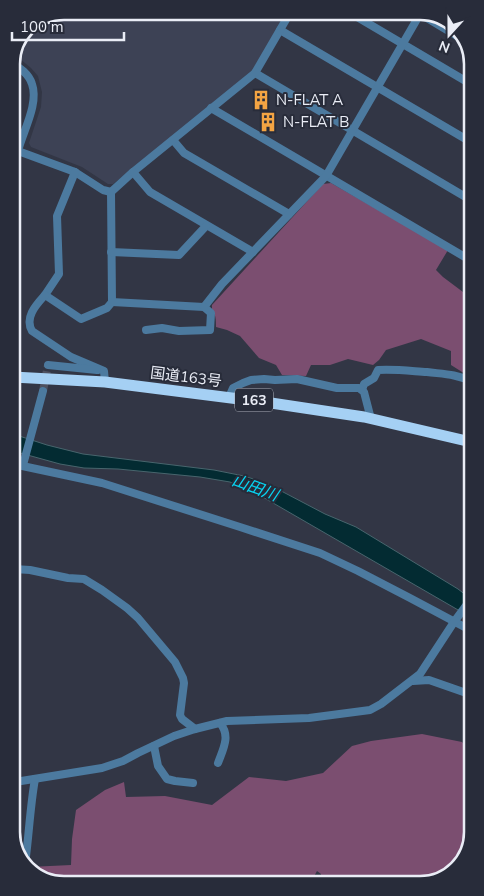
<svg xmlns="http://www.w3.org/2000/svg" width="484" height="896" font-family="'Nunito Sans','Noto Sans JP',sans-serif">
  <rect width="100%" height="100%" fill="#323645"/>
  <polygon fill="#3d4255" points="64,11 287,11 253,71 113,184 108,184 82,167 31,147 29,143 41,107 42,92 38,76 31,68 20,59 19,53 39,22"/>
  <g fill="#7b4e70">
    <path d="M331,183L448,250L436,270L443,277L467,295L463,319L470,338V377L451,365V351L421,339L386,350L379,360L373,365L348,359L330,365H311L306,376L282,375L276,365L259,358L240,336L227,330L216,327C216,320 216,315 212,309V305L323,184Z"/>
    <polygon points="422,734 462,742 472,753 473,835 464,861 440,881 321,882 321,874 317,871 311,882 61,885 35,876 29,869 29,867 71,865 72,839 76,810 105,790 124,782 126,797 165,796 212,805 249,777 286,781 323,773 352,746 371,741"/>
  </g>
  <polygon fill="#032b32" stroke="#48656d" points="13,434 47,445 83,454 214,470 244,476 266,483 325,514 356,527 458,589 471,599 472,618 261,496 230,482 200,477 118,469 84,468 60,464 13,451"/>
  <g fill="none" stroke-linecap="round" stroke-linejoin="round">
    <polyline stroke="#4e5160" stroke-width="8" stroke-dasharray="8 4" stroke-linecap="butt" points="43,391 48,365"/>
    <g stroke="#4c7a9f" stroke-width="8">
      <polyline points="347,11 469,83"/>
      <polyline points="417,12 467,42"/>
      <polyline points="280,30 469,141"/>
      <path d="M11,62C20,68 29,74 32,84C39,104 23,131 18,151C15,161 13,172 12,182"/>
      <polyline points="255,73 469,199"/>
      <polyline points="211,108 470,260"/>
      <polyline points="173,140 184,153 289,214"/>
      <polyline points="18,151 75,172 103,190 111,192"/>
      <polyline points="75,172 57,216 59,274 45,295 81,319 107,308 112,302 111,192 133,172 255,73 291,11"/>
      <polyline points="133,172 150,192 253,252"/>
      <polyline points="12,243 12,278"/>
      <polyline points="111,252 179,255 206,226"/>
      <path d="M45,295C37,304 24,317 32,331L71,357L104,371L105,382"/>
      <polyline points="112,302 204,307 222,284 326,176 420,14"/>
      <polyline points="470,314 469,320 470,323"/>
      <polyline points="146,330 162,328 179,331 210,330 211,313 204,307"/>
      <polyline points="48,365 97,370"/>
      <path d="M362,390L364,384L374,378L378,370C395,369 411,371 427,372C442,374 457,374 470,381"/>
      <polyline points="229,397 233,388 243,383 251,380 264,379 275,380 297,379 337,388 359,388 364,392 371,419"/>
      <polyline points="13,464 102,483 240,527 320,553 358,571 410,598 472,631"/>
      <polyline points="23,465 43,391"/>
      <polyline points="14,569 30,570 68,578 84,579 102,590 127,608 138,618 175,662 183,678 184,683 180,715 182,719 195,729"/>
      <polyline points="413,681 429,680 472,695"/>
      <polyline points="154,746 158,766 167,779 175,781 193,783"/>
      <path d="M218,763C223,749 231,736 220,723"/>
      <polyline points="15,782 102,768 123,761 138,753 174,736 195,729 227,721 309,718 370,710 381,704 420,674 454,622 471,599"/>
      <path d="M25,864C29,836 30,807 35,779"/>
    </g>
    <polyline stroke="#a5d0f4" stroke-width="11" points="13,377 105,382 271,403 364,417 471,442"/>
  </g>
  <defs>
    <symbol id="building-bare" viewBox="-9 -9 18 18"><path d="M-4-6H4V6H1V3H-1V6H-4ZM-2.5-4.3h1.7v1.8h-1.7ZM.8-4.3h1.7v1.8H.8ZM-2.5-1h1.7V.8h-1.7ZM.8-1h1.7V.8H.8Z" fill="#f3a443" stroke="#282c3a" stroke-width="2.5" paint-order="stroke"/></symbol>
  </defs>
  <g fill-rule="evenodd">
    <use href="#building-bare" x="247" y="86" width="28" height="28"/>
    <use href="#building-bare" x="254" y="108" width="28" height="28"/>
  </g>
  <g text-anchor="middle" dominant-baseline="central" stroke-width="4" stroke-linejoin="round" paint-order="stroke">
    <rect fill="#282c3a" stroke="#b0b3be" stroke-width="1" x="235" y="388.5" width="38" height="23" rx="4"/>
    <g font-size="14" font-weight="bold" fill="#eaedf6">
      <text x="254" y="400">163</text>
    </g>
    <g font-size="15" fill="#eaedf6" stroke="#282c3a" text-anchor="start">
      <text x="276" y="100">N-FLAT A</text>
      <text x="283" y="122">N-FLAT B</text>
    </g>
    <g font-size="15" fill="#eaedf6" stroke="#282c3a">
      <text transform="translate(186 377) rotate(7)">国道163号</text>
    </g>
    <g font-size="16" font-style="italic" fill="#07d5f3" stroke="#282c3a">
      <text transform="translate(255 488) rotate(20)">山田川</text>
    </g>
  </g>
  <path d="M0 0H484V896H0ZM64 20H420A44 44 0 0 1 464 64V832A44 44 0 0 1 420 876H64A44 44 0 0 1 20 832V64A44 44 0 0 1 64 20Z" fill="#282c3a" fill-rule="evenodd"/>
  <path fill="none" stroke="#eaedf6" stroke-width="2.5" d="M64 20H420A44 44 0 0 1 464 64V832A44 44 0 0 1 420 876H64A44 44 0 0 1 20 832V64A44 44 0 0 1 64 20Z"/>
  <g transform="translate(449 35) rotate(201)" stroke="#282c3a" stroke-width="4" paint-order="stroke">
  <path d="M0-4L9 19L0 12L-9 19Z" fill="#eaedf6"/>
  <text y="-8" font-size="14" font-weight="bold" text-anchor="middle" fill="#eaedf6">N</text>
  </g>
  <path d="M12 32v8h112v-8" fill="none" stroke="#eaedf6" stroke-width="2.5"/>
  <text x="20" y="32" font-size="15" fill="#eaedf6" stroke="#282c3a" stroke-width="4" paint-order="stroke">100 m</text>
</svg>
